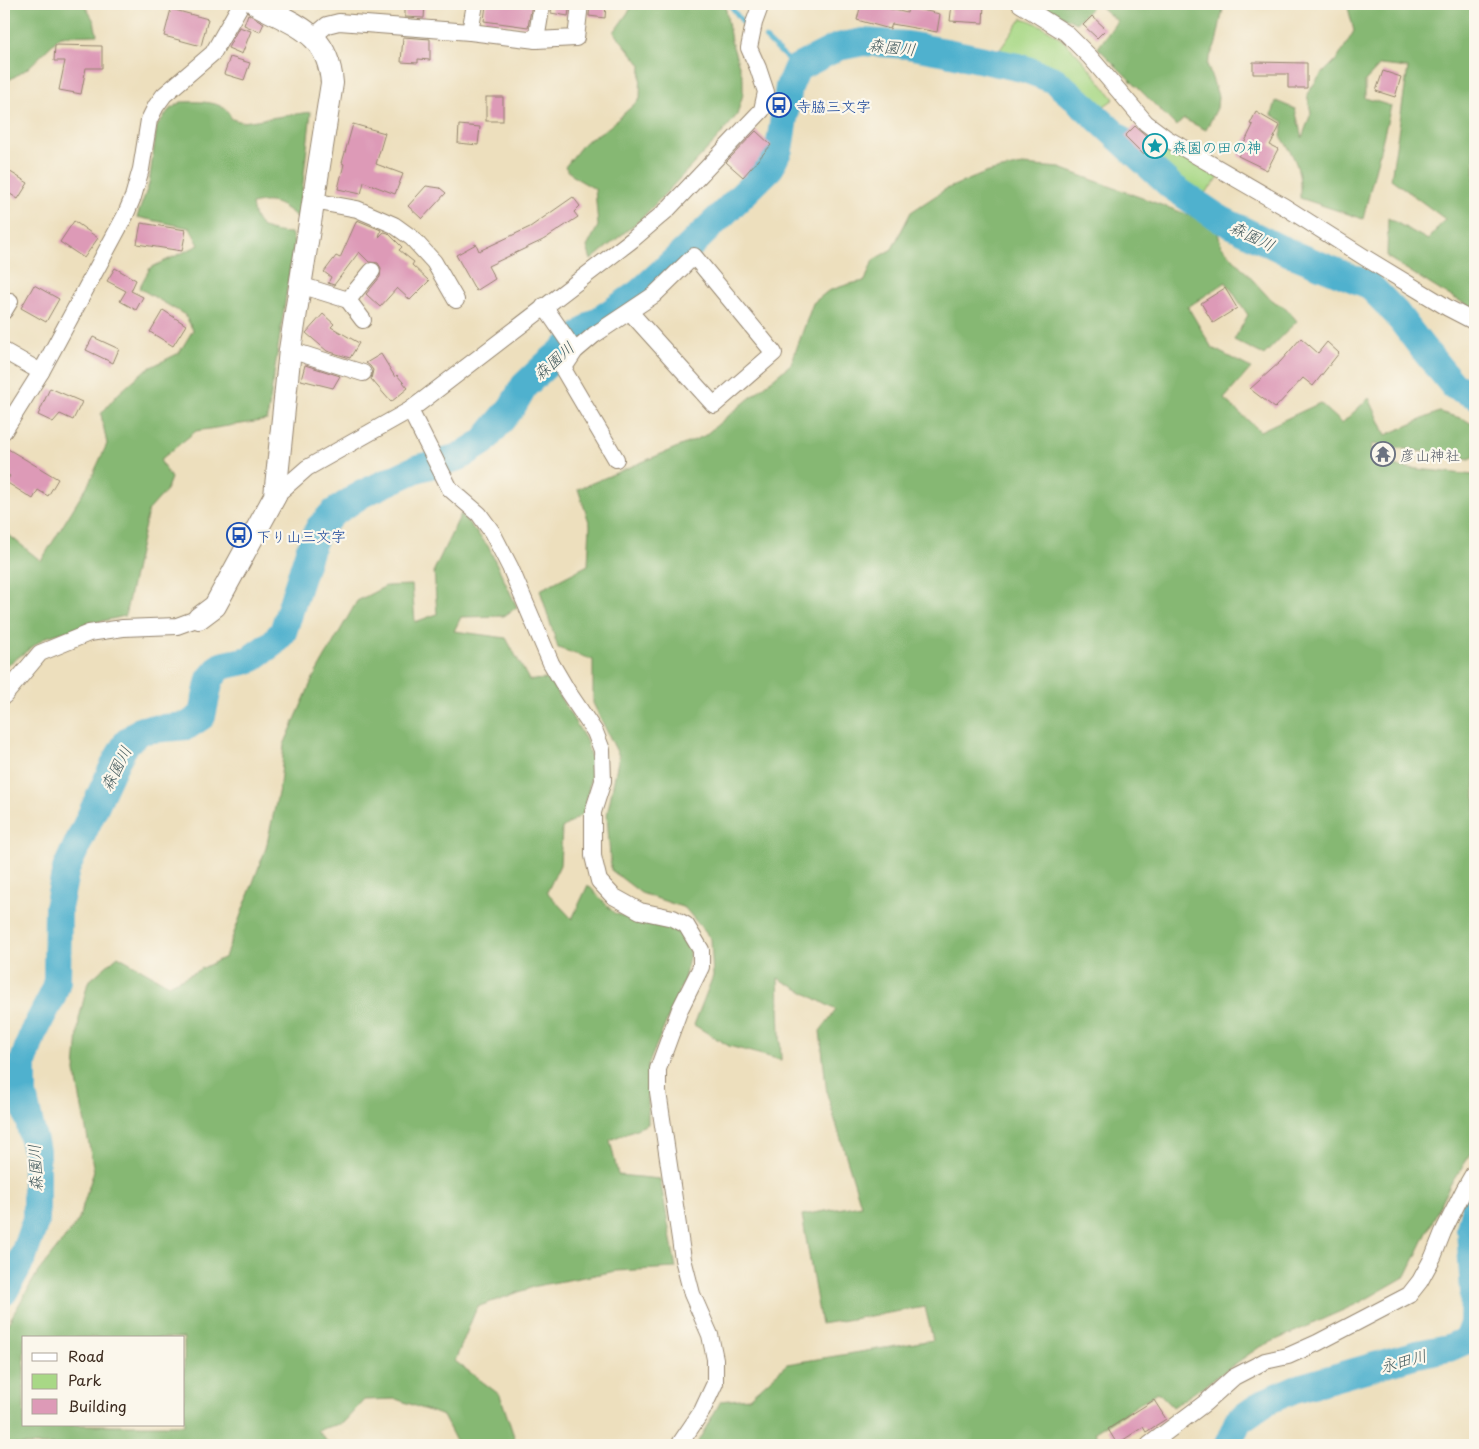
<svg xmlns="http://www.w3.org/2000/svg" width="1479" height="1449" font-family="'Playpen Sans','Klee One',sans-serif">
  <rect width="100%" height="100%" fill="#fbf7ec"/>
  <filter id="ink" filterUnits="userSpaceOnUse"><feTurbulence type="fractalNoise" baseFrequency=".02" numOctaves="2"/><feDisplacementMap in="SourceGraphic" scale="10" xChannelSelector="R" yChannelSelector="G"/><feConvolveMatrix kernelMatrix="1 2 1 2 8 2 1 2 1" color-interpolation-filters="sRGB"/></filter>
  <filter id="wash" filterUnits="userSpaceOnUse"><feTurbulence type="fractalNoise" baseFrequency=".0096" numOctaves="4" result="noise"/><feDisplacementMap in="SourceGraphic" scale="20" xChannelSelector="R" yChannelSelector="G"/><feGaussianBlur stdDeviation="1.12" result="paint"/><feColorMatrix in="noise" values="0 0 0 0 0 0 0 0 0 0 0 0 0 0 0 0 0 1.4 0 .05"/><feComposite in="paint" operator="in"/></filter>
  <g filter="url(#wash)">
    <rect width="100%" height="100%" fill="#eddfbd"/>
    <g fill="#a8d886" stroke="#728152">
      <path d="M1022,18C1065,31 1087,66 1114,99L1097,111L1047,68L999,51Z"/>
      <polygon points="1162,146 1219,178 1201,197 1149,160"/>
    </g>
    <g fill="#86b873" stroke="#607148" fill-rule="evenodd">
      <polygon points="4,4 84,4 94,21 97,35 61,36 27,69 4,83"/>
      <polygon points="634,4 725,4 731,41 743,78 743,94 737,115 717,139 641,219 591,260 587,247 598,226 595,189 574,177 565,167 584,143 609,127 640,99 641,65 614,32"/>
      <polygon points="1038,4 1095,4 1076,23"/>
      <polygon points="1097,4 1224,4 1216,43 1207,64 1218,96 1217,108 1206,130 1184,119 1176,126 1098,48 1117,21"/>
      <path d="M1347,4H1474L1475,309L1441,291L1387,257L1388,218L1428,240L1445,219L1391,179L1408,68L1380,65L1365,81V98L1391,106L1363,219L1300,198C1301,168 1296,160 1281,136L1284,122L1272,115L1276,101L1295,109L1302,138L1311,113L1307,94L1319,77L1338,58L1354,31Z"/>
      <path d="M181,102C194,102 214,100 225,109C228,111 230,116 232,119L243,122L311,112L299,218C281,205 275,198 252,204C255,229 268,232 291,233L294,243L267,420L196,431L160,460L171,478L166,491L148,511L125,616L98,622L46,637L9,664H4V531L41,561L89,483L107,444L101,414L117,395L145,370L179,353L193,330L185,315L139,288L150,268L199,245L190,228L137,217L149,184L157,126L169,110Z"/>
      <polygon points="1022,165 1060,168 1216,225 1221,245 1271,300 1286,308 1297,321 1264,355 1234,340 1248,315 1226,282 1188,307 1212,348 1251,368 1224,399 1260,431 1320,403 1342,423 1369,398 1386,435 1439,412 1464,419 1475,426 1475,455 1470,459 1372,444 1371,464 1473,475 1475,474 1475,1148 1450,1185 1406,1276 1359,1303 1258,1348 1173,1407 1158,1392 1095,1432 1104,1445 756,1445 749,1439 721,1445 696,1445 721,1401 749,1398 787,1364 933,1340 925,1307 821,1324 802,1215 861,1205 827,1094 820,1031 836,1010 778,978 781,1060 729,1046 694,1025 713,976 711,939 685,908 641,893 611,870 607,815 619,756 593,703 593,660 558,648 540,590 588,565 590,525 578,489 704,436 791,364 813,303 828,291 849,284 865,281 873,260 892,249 911,212 946,189 988,172"/>
      <path d="M461,514L488,546L517,607L504,616L461,617L454,631L506,638L529,680L549,679L586,740L593,766L584,813L562,828L560,865L547,892L572,919L588,885L614,913L648,924L678,929L689,945V958L684,980L648,1065V1124L610,1140L618,1175L660,1179L676,1268L616,1271L536,1286L477,1307L455,1361L500,1395L517,1445H458L443,1416L396,1399L364,1400L343,1423L317,1430L330,1445H4V1330L38,1272L78,1221L94,1171L75,1071L79,1019L88,982L118,956L169,985L225,957L266,848L280,784L284,745L313,678L357,601L386,586L412,585L415,622L437,614L434,570ZM24,1338H184V1425H24Z"/>
    </g>
    <g fill="none" stroke-linecap="round" stroke-linejoin="round">
      <g stroke="#4fb1ce" stroke-width="4.5">
        <polyline points="729,4 744,24"/>
        <polyline points="765,38 797,68"/>
      </g>
      <g stroke="#4fb1ce" stroke-width="28">
        <polyline points="4,1292 23,1257 36,1219 36,1151 23,1095 23,1063 33,1033 52,997 57,981 58,908 66,869 116,761 127,742 142,730 187,726 202,716 210,679 221,666 249,660 273,643 283,632 310,548 319,528 333,513 362,494 416,469 459,457 483,442 512,407 524,386 546,365 595,323 639,293 687,249 770,168 779,149 789,87 797,68 838,47 863,42 907,45 946,52 1022,68 1054,80 1081,103 1171,186 1220,219 1283,250 1369,285 1396,313 1421,346 1454,386 1475,395"/>
        <polyline points="1228,1445 1238,1421 1265,1402 1295,1389 1417,1354 1449,1348 1467,1340 1473,1324 1474,1292 1470,1229 1475,1207"/>
      </g>
    </g>
    <g id="blocks">
      <g fill="#dd9ab7">
        <polygon points="405,4 425,4 424,18 405,17"/>
        <polygon points="486,4 532,4 528,27 484,21"/>
        <polygon points="552,4 570,4 568,16 551,13"/>
        <polygon points="590,4 606,4 605,18 589,16"/>
        <polygon points="861,4 870,4 907,13 908,7 940,14 937,32 892,24 890,29 857,20"/>
        <polygon points="952,4 984,4 983,23 950,21"/>
        <polygon points="171,9 208,19 201,46 164,36"/>
        <polygon points="248,14 264,23 260,32 244,25"/>
        <polygon points="1092,16 1106,29 1097,38 1083,25"/>
        <polygon points="239,27 251,31 242,54 228,48"/>
        <polygon points="403,37 430,39 430,60 418,59 418,63 401,62"/>
        <polygon points="55,45 102,46 102,68 86,68 81,94 59,90 65,61 54,61"/>
        <polygon points="230,57 250,63 244,80 224,74"/>
        <polygon points="1253,62 1307,63 1307,88 1288,88 1288,74 1253,74"/>
        <polygon points="1383,71 1401,77 1395,97 1376,91"/>
        <rect x="486" y="97" width="17" height="24"/>
        <polygon points="1256,112 1280,126 1270,145 1278,149 1267,170 1238,156 1253,125 1250,124"/>
        <polygon points="353,124 385,133 376,164 403,174 395,194 364,182 361,194 338,189 344,164 342,163"/>
        <polygon points="459,125 480,127 478,145 458,143"/>
        <polygon points="1135,126 1155,143 1143,154 1125,136"/>
        <polygon points="756,131 771,145 743,177 726,162"/>
        <polygon points="4,168 28,183 18,199 4,190"/>
        <polygon points="426,186 440,188 446,193 422,219 408,206"/>
        <polygon points="573,197 580,206 574,212 578,217 543,240 488,266 495,279 476,291 456,255 476,244 479,251 530,227"/>
        <polygon points="357,220 381,230 379,237 384,232 388,233 402,247 399,250 414,262 412,265 429,281 410,300 397,288 380,307 366,294 380,277 381,268 378,263 369,262 359,252 334,285 328,283 331,277 324,272 336,256 340,258"/>
        <polygon points="74,221 98,238 84,258 60,242"/>
        <polygon points="141,223 186,230 182,251 137,244"/>
        <polygon points="115,268 136,280 131,291 143,297 136,310 120,301 126,291 107,281"/>
        <polygon points="34,285 59,299 46,322 21,308"/>
        <polygon points="1225,288 1237,308 1213,323 1201,303"/>
        <polygon points="163,310 186,325 173,346 150,332"/>
        <polygon points="323,314 334,324 331,327 359,343 350,358 327,351 306,333"/>
        <polygon points="93,337 119,349 113,363 86,350"/>
        <polygon points="1301,338 1318,353 1327,342 1339,353 1313,386 1303,378 1275,408 1250,389 1280,362"/>
        <polygon points="381,354 395,377 397,375 408,388 391,402 371,379 373,370 370,366 366,363"/>
        <polygon points="305,365 340,376 333,388 301,380"/>
        <polygon points="50,388 82,402 73,420 60,414 53,422 38,415"/>
        <polygon points="1376,448 1391,449 1390,461 1375,459"/>
        <polygon points="8,449 58,479 48,496 38,490 33,499 6,482 10,476 4,472 4,457"/>
        <polygon points="1154,1400 1166,1419 1146,1432 1143,1427 1117,1444 1108,1429"/>
      </g>
    </g>
  </g>
  <g filter="url(#ink)">
    <use href="#blocks" fill-opacity="0" stroke="#94846e" stroke-width="1"/>
    <g fill="none" stroke-linecap="round" stroke-linejoin="round">
      <defs>
        <g id="street">
          <polyline points="1020,4 1066,33 1090,57 1146,123 1166,138 1285,207 1364,257 1448,308 1475,322"/>
          <polyline points="470,32 475,4"/>
          <polyline points="314,36 327,25 339,22 470,32 536,40 576,38 580,4"/>
          <polyline points="536,40 542,4"/>
          <polyline points="313,201 357,209 394,225 412,238 434,262 456,300"/>
          <polyline points="300,285 348,300 372,271"/>
          <polyline points="348,300 363,320"/>
          <polyline points="544,306 575,351"/>
          <polyline points="4,311 10,301"/>
          <polyline points="290,350 363,373"/>
          <polyline points="4,351 41,372"/>
          <polyline points="410,410 450,489 479,514 492,532 510,567 551,663 568,692 595,732 602,750 603,781 593,812 593,856 599,881 613,896 640,911 673,918 686,925 701,950 701,967 680,1009 658,1069 658,1092 683,1259 692,1294 710,1335 715,1359 715,1383 702,1411 679,1445"/>
          <polyline points="4,431 41,372 125,216 133,197 141,169 149,120 156,106 164,95 213,53 241,4"/>
          <polyline points="616,459 563,369 575,351 594,335 654,295 694,256 774,353 714,405 630,312"/>
          <polyline points="275,496 307,468 410,410 426,398 632,240 667,210 762,110 766,92 758,68 749,48 754,23 761,4"/>
          <polyline points="4,696 40,653 89,633 123,628 177,626 199,618"/>
          <polyline points="1149,1445 1205,1403 1234,1377 1265,1361 1288,1356 1317,1343 1409,1295 1420,1281 1433,1257 1443,1232 1464,1190 1475,1171"/>
        </g>
        <path id="secondary" d="M199,618L215,606L275,496L290,350L332,83C328,32 296,26 256,4"/>
      </defs>
      <use href="#street" stroke="#94846e" stroke-width="18"/>
      <use href="#secondary" stroke="#94846e" stroke-width="24"/>
      <use href="#street" stroke="#fff" stroke-width="16"/>
      <use href="#secondary" stroke="#fff" stroke-width="22"/>
    </g>
  </g>
  <defs>
    <symbol id="bus-ring" viewBox="-11 -11 22 22"><circle r="9.5" fill="#fbf7ec" stroke="#1a4fb4" stroke-width="1.5"/><path d="M-5-6H5V4H4V6H2V4H-2V6H-4V4H-5ZM-3.5-4V0h7V-4ZM-3.5 1.2v1.5H-2V1.2ZM2 1.2v1.5H3.5V1.2Z" fill="#1a4fb4"/></symbol>
    <symbol id="sight-ring" viewBox="-11 -11 22 22"><circle r="9.5" fill="#fbf7ec" stroke="#0f9aa8" stroke-width="1.5"/><path d="M0-6L1.8-2.2L6-1.7L2.9 1.2L3.7 5.4L0 3.3L-3.7 5.4L-2.9 1.2L-6-1.7L-1.8-2.2Z" fill="#0f9aa8"/></symbol>
    <symbol id="temple-ring" viewBox="-11 -11 22 22"><circle r="9.5" fill="#fbf7ec" stroke="#6b7280" stroke-width="1.5"/><path d="M0-6L5-2H3V0L6.5 2.5H4V6H1.5V3h-3V6H-4V2.5H-6.5L-3 0V-2H-5Z" fill="#6b7280"/></symbol>
  </defs>
  <g fill-rule="evenodd">
    <use href="#bus-ring" x="765" y="91" width="28" height="28"/>
    <use href="#sight-ring" x="1141" y="132" width="28" height="28"/>
    <use href="#temple-ring" x="1369" y="440" width="28" height="28"/>
    <use href="#bus-ring" x="225" y="521" width="28" height="28"/>
  </g>
  <g text-anchor="middle" dominant-baseline="central" stroke-width="4.5" stroke-linejoin="round" paint-order="stroke">
    <g font-size="15" fill="#164399" stroke="#fbf7ec" text-anchor="start">
      <text x="796" y="105">寺脇三文字</text>
      <text x="256" y="535">下り山三文字</text>
    </g>
    <g font-size="15" fill="#0d838f" stroke="#fbf7ec" text-anchor="start">
      <text x="1172" y="146">森園の田の神</text>
    </g>
    <g font-size="15" fill="#5b616d" stroke="#fbf7ec" text-anchor="start">
      <text x="1400" y="454">彦山神社</text>
    </g>
    <g font-size="16" font-style="italic" fill="#42595c" stroke="#fbf7ec">
      <text transform="translate(892 46) rotate(6)">森園川</text>
      <text transform="translate(1253 235) rotate(26)">森園川</text>
      <text transform="translate(553 360) rotate(-42)">森園川</text>
      <text transform="translate(115 768) rotate(-63)">森園川</text>
      <text transform="translate(34 1168) rotate(-93)">森園川</text>
      <text transform="translate(1403 1360) rotate(-15)">永田川</text>
    </g>
  </g>
  <rect width="1479" height="1449" fill="none" stroke="#fbf7ec" stroke-width="20"/>
  <rect x="22" y="1336" width="162" height="90" fill="#fbf7ec" stroke="#aea59a"/>
  <rect x="32" y="1353" width="25" height="8" fill="#ffffff" stroke="#aea59a"/>
  <text x="68" y="1362" font-size="15" fill="#3b2a1e">Road</text>
  <rect x="32" y="1374" width="25" height="15" fill="#a8d886" stroke="#aea59a"/>
  <text x="68" y="1386" font-size="15" fill="#3b2a1e">Park</text>
  <rect x="32" y="1399" width="25" height="15" fill="#dd9ab7" stroke="#aea59a"/>
  <text x="68" y="1412" font-size="15" fill="#3b2a1e">Building</text>
</svg>
